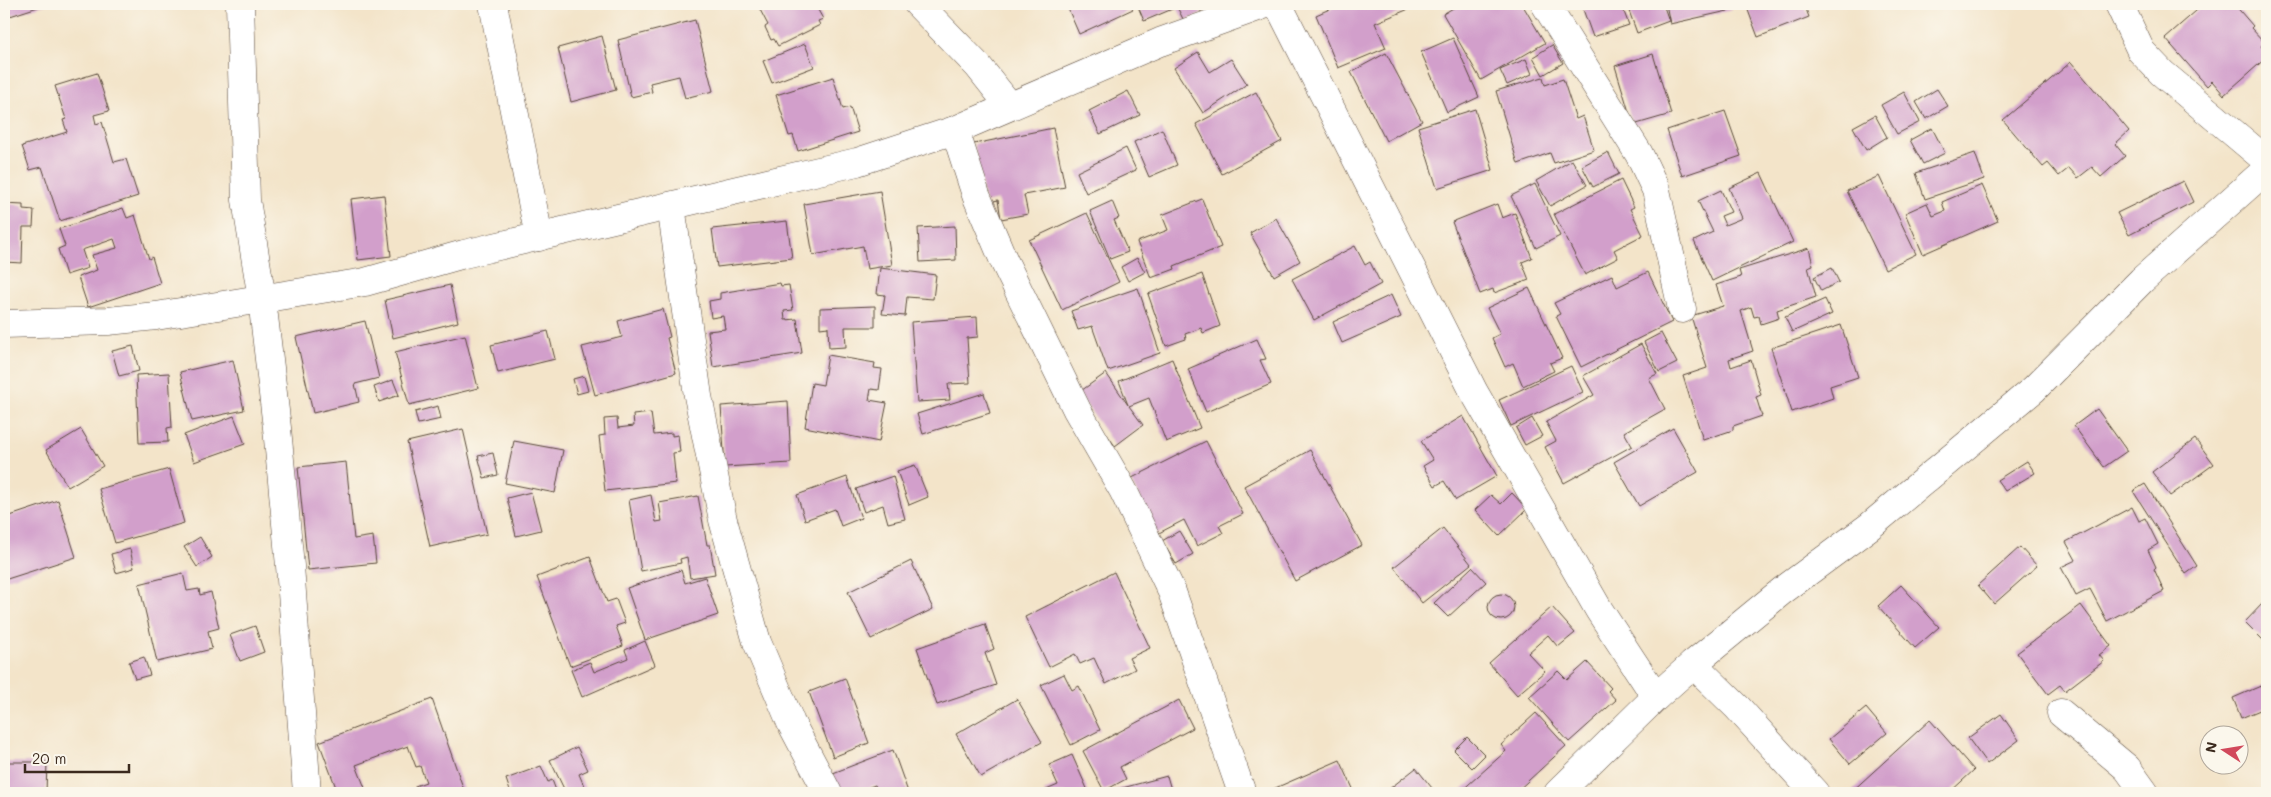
<svg xmlns="http://www.w3.org/2000/svg" width="2271" height="797" font-family="Mali,sans-serif">
  <rect width="100%" height="100%" fill="#fbf7ec"/>
  <filter id="ink" filterUnits="userSpaceOnUse"><feTurbulence type="fractalNoise" baseFrequency=".02" numOctaves="2"/><feDisplacementMap in="SourceGraphic" scale="10" xChannelSelector="R" yChannelSelector="G"/><feConvolveMatrix kernelMatrix="1 2 1 2 8 2 1 2 1" color-interpolation-filters="sRGB"/></filter>
  <filter id="wash" filterUnits="userSpaceOnUse"><feTurbulence type="fractalNoise" baseFrequency=".0096" numOctaves="4" result="noise"/><feDisplacementMap in="SourceGraphic" scale="20" xChannelSelector="R" yChannelSelector="G"/><feGaussianBlur stdDeviation="1.12" result="paint"/><feColorMatrix in="noise" values="0 0 0 0 0 0 0 0 0 0 0 0 0 0 0 0 0 1.4 0 .05"/><feComposite in="paint" operator="in"/></filter>
  <g filter="url(#wash)">
    <rect width="100%" height="100%" fill="#f3e4c9"/>
    <g id="blocks">
      <g fill="#d29fcb">
        <polygon points="4,4 47,4 4,18"/>
        <polygon points="757,4 830,4 818,10 823,19 818,21 820,25 778,46 774,39 771,40 765,27 768,25"/>
        <polygon points="1066,4 1130,4 1133,9 1079,34"/>
        <polygon points="1137,4 1198,4 1202,14 1184,21 1177,7 1144,21"/>
        <polygon points="1341,4 1421,4 1375,23 1386,48 1338,68 1316,15"/>
        <polygon points="1460,4 1522,4 1545,43 1481,80 1443,14"/>
        <polygon points="1581,4 1621,4 1629,25 1593,37"/>
        <polygon points="1641,4 1663,4 1669,21 1637,33 1628,8"/>
        <polygon points="1666,4 1731,4 1732,10 1670,24"/>
        <polygon points="1748,4 1804,4 1809,17 1758,37 1746,5"/>
        <polygon points="2204,4 2234,4 2253,26 2251,28 2265,43 2261,46 2267,53 2267,57 2224,95 2212,81 2207,86 2165,38"/>
        <polygon points="695,20 713,91 685,98 679,76 650,83 652,92 631,97 618,40"/>
        <polygon points="602,36 616,90 571,102 558,48"/>
        <polygon points="1453,38 1479,97 1447,112 1421,52"/>
        <polygon points="805,44 814,67 772,83 763,61"/>
        <polygon points="1552,45 1563,63 1543,75 1533,57"/>
        <polygon points="1198,52 1210,72 1231,59 1247,84 1203,113 1174,68"/>
        <polygon points="1386,53 1422,121 1386,141 1351,72"/>
        <polygon points="1653,54 1671,114 1633,125 1615,66"/>
        <polygon points="1526,59 1532,74 1507,85 1500,70"/>
        <polygon points="2071,62 2129,131 2115,144 2125,156 2101,177 2092,167 2078,178 2069,168 2059,176 2048,163 2043,167 2003,120"/>
        <polygon points="97,73 109,111 94,115 96,124 102,122 114,162 126,159 138,196 60,221 42,167 30,170 22,146 67,132 63,120 66,119 55,86"/>
        <polygon points="833,77 843,109 850,107 858,132 798,151 793,135 789,136 776,95"/>
        <polygon points="1543,77 1545,85 1563,79 1576,119 1583,116 1594,150 1554,163 1550,153 1518,164 1496,91"/>
        <polygon points="1937,89 1948,106 1926,119 1916,102"/>
        <polygon points="1128,91 1140,115 1100,134 1089,111"/>
        <polygon points="1256,92 1282,141 1222,174 1196,124"/>
        <polygon points="1904,92 1920,122 1897,134 1881,105"/>
        <polygon points="1475,109 1493,170 1437,188 1418,127"/>
        <polygon points="1725,111 1741,156 1682,176 1667,130"/>
        <polygon points="1875,115 1887,137 1866,150 1853,127"/>
        <polygon points="1053,128 1065,187 1024,195 1028,214 1001,219 998,200 985,203 974,144"/>
        <polygon points="1932,128 1945,153 1923,164 1910,140"/>
        <polygon points="1162,129 1177,165 1149,177 1134,142"/>
        <polygon points="1126,148 1136,170 1086,193 1077,172"/>
        <polygon points="1608,152 1619,174 1593,187 1582,166"/>
        <polygon points="1975,153 1984,179 1925,199 1916,173"/>
        <polygon points="1572,160 1587,185 1550,206 1536,181"/>
        <polygon points="1761,173 1793,242 1712,281 1694,241 1713,232 1698,201 1721,190 1731,212 1721,216 1725,225 1742,218 1729,188"/>
        <polygon points="1879,176 1916,254 1885,269 1847,191"/>
        <polygon points="1621,180 1634,207 1630,209 1643,235 1614,250 1618,258 1585,275 1554,214"/>
        <polygon points="2183,181 2193,202 2129,235 2117,213"/>
        <polygon points="1535,184 1560,236 1536,248 1511,196"/>
        <polygon points="1982,185 1998,221 1923,254 1905,213 1927,203 1933,216 1945,211 1942,202"/>
        <polygon points="880,191 892,265 867,269 863,246 813,255 804,204"/>
        <polygon points="384,195 391,256 358,260 351,199"/>
        <polygon points="1202,199 1221,247 1174,266 1175,269 1151,278 1137,242 1168,230 1162,215"/>
        <polygon points="1112,201 1119,218 1114,220 1128,252 1110,259 1090,211"/>
        <polygon points="4,204 23,205 23,209 34,210 33,227 23,227 22,263 4,262"/>
        <polygon points="1497,204 1502,218 1515,213 1532,258 1522,262 1529,280 1494,293 1493,289 1480,294 1452,222"/>
        <polygon points="123,208 127,218 135,215 149,259 152,257 160,283 88,307 78,277 97,270 92,255 117,248 114,239 82,250 88,268 66,275 58,249 65,246 59,229"/>
        <polygon points="1087,213 1119,282 1062,310 1029,240"/>
        <polygon points="1276,218 1300,261 1274,276 1250,233"/>
        <polygon points="787,221 792,258 717,267 712,229"/>
        <polygon points="955,226 956,260 920,262 918,228"/>
        <polygon points="1355,246 1365,265 1370,262 1381,284 1314,320 1292,279"/>
        <polygon points="1809,248 1813,265 1808,267 1816,297 1777,310 1779,318 1761,324 1759,316 1754,317 1751,307 1741,311 1753,351 1729,359 1731,367 1751,360 1761,395 1756,397 1762,416 1733,426 1733,430 1703,440 1683,376 1707,368 1691,316 1723,306 1716,285 1741,277 1739,270"/>
        <polygon points="1137,258 1145,272 1128,281 1121,267"/>
        <polygon points="880,268 936,275 933,299 907,297 905,316 882,314 885,295 877,294"/>
        <polygon points="1832,268 1839,282 1821,291 1814,277"/>
        <polygon points="1648,272 1672,322 1581,367 1556,316 1560,314 1554,303 1612,275 1617,287"/>
        <polygon points="1202,274 1220,326 1203,333 1201,328 1185,334 1186,339 1166,346 1148,294"/>
        <polygon points="780,283 781,286 789,285 793,310 784,311 785,320 797,319 802,353 713,367 708,331 725,329 723,316 711,318 709,301 720,299 720,293"/>
        <polygon points="450,285 458,322 393,338 385,300"/>
        <polygon points="1138,288 1160,353 1108,371 1092,326 1078,330 1071,311"/>
        <polygon points="1529,288 1562,358 1550,363 1554,371 1523,386 1513,363 1505,367 1492,338 1500,334 1487,308"/>
        <polygon points="1391,295 1401,317 1342,343 1333,322"/>
        <polygon points="1825,299 1832,314 1792,332 1785,317"/>
        <polygon points="875,306 875,327 845,327 846,347 829,348 828,327 820,328 820,308"/>
        <polygon points="663,309 670,337 667,338 676,373 595,395 582,347 622,337 618,321"/>
        <polygon points="977,317 978,337 967,338 970,383 948,384 950,400 917,402 911,322"/>
        <polygon points="365,321 379,378 355,384 359,402 313,413 296,337"/>
        <polygon points="1841,325 1858,377 1830,386 1833,398 1792,412 1771,348"/>
        <polygon points="548,331 555,359 498,373 491,345"/>
        <polygon points="1661,333 1677,363 1659,372 1644,342"/>
        <polygon points="465,335 478,388 409,405 395,352"/>
        <polygon points="1257,339 1266,359 1260,360 1271,384 1206,412 1188,369"/>
        <polygon points="1641,344 1657,374 1649,378 1665,409 1624,432 1632,446 1564,483 1545,447 1556,441 1546,422 1594,395 1583,376"/>
        <polygon points="133,346 139,371 119,376 112,351"/>
        <polygon points="828,355 875,363 874,368 882,369 879,390 871,389 869,400 887,403 879,442 805,427 812,383 823,385"/>
        <polygon points="1172,359 1200,428 1166,442 1149,398 1129,406 1143,425 1115,446 1078,393 1106,373 1128,405 1119,381"/>
        <polygon points="233,360 244,410 192,421 180,372"/>
        <polygon points="1571,366 1583,392 1511,426 1499,400"/>
        <polygon points="169,373 172,427 167,428 168,442 139,443 136,375"/>
        <polygon points="584,376 588,391 577,394 573,379"/>
        <polygon points="393,380 399,395 379,402 374,387"/>
        <polygon points="984,393 990,413 923,434 917,414"/>
        <polygon points="788,401 791,463 725,467 721,406"/>
        <polygon points="438,406 441,419 418,424 415,412"/>
        <polygon points="2097,409 2127,451 2104,467 2074,426"/>
        <polygon points="651,413 654,435 672,433 672,436 678,435 680,452 673,453 676,483 605,491 599,436 605,435 604,419 617,418 618,428 634,426 633,415"/>
        <polygon points="234,416 245,444 194,462 184,435"/>
        <polygon points="1463,416 1497,476 1456,500 1444,481 1435,486 1423,466 1433,460 1421,441"/>
        <polygon points="1532,418 1542,436 1525,445 1516,428"/>
        <polygon points="1673,428 1698,472 1639,506 1614,462"/>
        <polygon points="81,429 103,466 68,487 46,450"/>
        <polygon points="463,429 487,534 430,547 407,442"/>
        <polygon points="2195,439 2214,464 2170,496 2152,472"/>
        <polygon points="514,441 563,450 555,493 505,483"/>
        <polygon points="1206,441 1243,514 1219,526 1223,533 1197,546 1184,520 1157,534 1130,479"/>
        <polygon points="1310,450 1362,545 1295,581 1244,486"/>
        <polygon points="493,453 498,475 484,478 478,456"/>
        <polygon points="2027,461 2035,473 2005,491 1997,480"/>
        <polygon points="346,462 354,539 373,536 376,563 308,570 298,467"/>
        <polygon points="915,465 928,497 909,505 897,471"/>
        <polygon points="169,469 184,523 115,543 99,489"/>
        <polygon points="893,476 905,519 888,523 883,505 864,512 856,489"/>
        <polygon points="847,477 861,518 841,526 835,509 805,520 797,495"/>
        <polygon points="2145,484 2197,566 2186,574 2133,491"/>
        <polygon points="531,492 541,530 516,536 507,498"/>
        <polygon points="1512,493 1527,509 1499,536 1475,510 1491,495 1501,504"/>
        <polygon points="651,495 656,522 662,521 659,503 698,496 707,545 710,545 715,574 690,578 687,557 680,559 681,563 641,571 629,500"/>
        <polygon points="58,500 76,557 4,580 4,518"/>
        <polygon points="2132,507 2139,521 2145,518 2158,544 2148,550 2156,567 2154,569 2164,591 2107,621 2090,589 2076,596 2061,567 2076,560 2066,542"/>
        <polygon points="1443,528 1471,564 1422,603 1394,567"/>
        <polygon points="1179,531 1193,554 1176,564 1162,541"/>
        <polygon points="200,537 212,557 197,567 184,547"/>
        <polygon points="2020,547 2037,566 1994,604 1978,585"/>
        <polygon points="130,549 134,568 116,573 111,554"/>
        <polygon points="590,557 607,602 616,599 625,623 616,626 623,646 570,666 537,577"/>
        <polygon points="911,561 933,609 871,639 848,592"/>
        <polygon points="1472,567 1486,582 1448,617 1434,603"/>
        <polygon points="681,570 685,583 705,577 718,615 645,640 627,588"/>
        <polygon points="1114,572 1150,648 1129,658 1135,669 1106,684 1094,658 1080,664 1075,654 1049,667 1025,617"/>
        <polygon points="183,573 187,591 199,589 200,595 211,592 219,628 208,631 212,649 157,662 139,584"/>
        <polygon points="1901,585 1939,627 1915,648 1878,606"/>
        <circle cx="1501" cy="607" r="13"/>
        <polygon points="2263,603 2267,607 2267,644 2245,622"/>
        <polygon points="2081,605 2111,646 2099,655 2104,661 2065,691 2060,685 2048,694 2017,653"/>
        <polygon points="1552,607 1575,633 1558,647 1548,635 1528,653 1545,671 1517,695 1489,663"/>
        <polygon points="985,624 994,649 985,653 996,685 937,705 917,648"/>
        <polygon points="255,626 264,652 240,661 230,635"/>
        <polygon points="645,641 655,665 582,697 571,670 590,662 594,672 628,658 625,650"/>
        <polygon points="144,657 150,675 135,679 129,662"/>
        <polygon points="1587,662 1611,688 1608,691 1616,700 1569,742 1529,697 1558,671 1567,680"/>
        <polygon points="1064,674 1072,690 1079,686 1100,730 1071,745 1041,685"/>
        <polygon points="845,678 869,743 833,757 809,692"/>
        <polygon points="2263,685 2267,694 2267,707 2241,718 2233,698"/>
        <polygon points="432,699 465,793 418,793 415,786 426,782 420,766 416,767 408,746 356,765 367,793 338,793 319,742"/>
        <polygon points="1017,699 1042,742 981,777 956,734"/>
        <polygon points="1179,700 1193,728 1120,767 1126,779 1104,791 1083,751"/>
        <polygon points="1866,708 1887,733 1850,764 1829,739"/>
        <polygon points="1536,713 1566,746 1515,793 1459,793 1506,751 1501,745"/>
        <polygon points="2001,714 2019,740 1987,764 1968,738"/>
        <polygon points="1930,720 1974,770 1949,793 1850,793"/>
        <polygon points="1467,737 1485,755 1472,768 1454,750"/>
        <polygon points="577,747 588,770 579,774 587,793 566,793 550,760"/>
        <polygon points="893,750 908,792 879,793 875,785 853,793 840,793 833,773"/>
        <polygon points="1072,755 1089,793 1045,793 1044,791 1058,785 1049,765"/>
        <polygon points="1340,760 1355,793 1275,793 1273,789"/>
        <polygon points="4,762 47,762 46,793 4,793"/>
        <polygon points="541,766 548,782 552,780 557,793 505,793 510,791 506,779"/>
        <polygon points="1416,768 1436,793 1384,793"/>
        <polygon points="1167,776 1172,793 1116,793 1115,790"/>
      </g>
    </g>
  </g>
  <g filter="url(#ink)">
    <use href="#blocks" fill-opacity="0" stroke="#574638" stroke-width="1"/>
    <g fill="none" stroke-linecap="round" stroke-linejoin="round">
      <defs>
        <g id="minor">
          <polyline points="240,4 246,200 262,299 277,428 290,566 307,793"/>
          <polyline points="493,4 539,237"/>
          <polyline points="918,4 978,66 1009,105"/>
          <polyline points="1278,4 1474,392 1599,610 1656,697"/>
          <polyline points="1545,4 1639,154 1656,190 1682,309"/>
          <polyline points="2119,4 2141,51 2162,73 2267,161"/>
          <polyline points="955,130 976,195 1004,261 1077,410 1123,490 1172,592 1242,793"/>
          <polyline points="671,206 698,396 723,520 757,642 791,723 828,793"/>
          <polyline points="4,324 108,321 156,316 365,282 464,254 857,162 955,130 1160,42 1266,4"/>
          <polyline points="1693,664 1738,708 1815,793"/>
          <polyline points="2061,713 2127,768 2145,793"/>
          <polyline points="1558,793 1656,697 1693,664 1782,591 1870,526 2034,389 2142,280 2267,169"/>
        </g>
      </defs>
      <use href="#minor" stroke="#574638" stroke-width="29"/>
      <use href="#minor" stroke="#fff" stroke-width="28"/>
    </g>
  </g>
  <rect width="2271" height="797" fill="none" stroke="#fbf7ec" stroke-width="20"/>
  <g transform="translate(2224 750) rotate(282)"><circle r="24" fill="#fbf7ec" stroke="#aea59a"/>
  <path d="M0-4L9 19L0 12L-9 19Z" fill="#d1495b"/>
  <text y="-8" font-size="14" font-weight="bold" text-anchor="middle" fill="#3b2a1e">N</text>
  </g>
  <path d="M25 764v8h104v-8" fill="none" stroke="#3b2a1e" stroke-width="2.5"/>
  <text x="32" y="764" font-size="15" fill="#3b2a1e" stroke="#fbf7ec" stroke-width="4" paint-order="stroke">20 m</text>
</svg>
